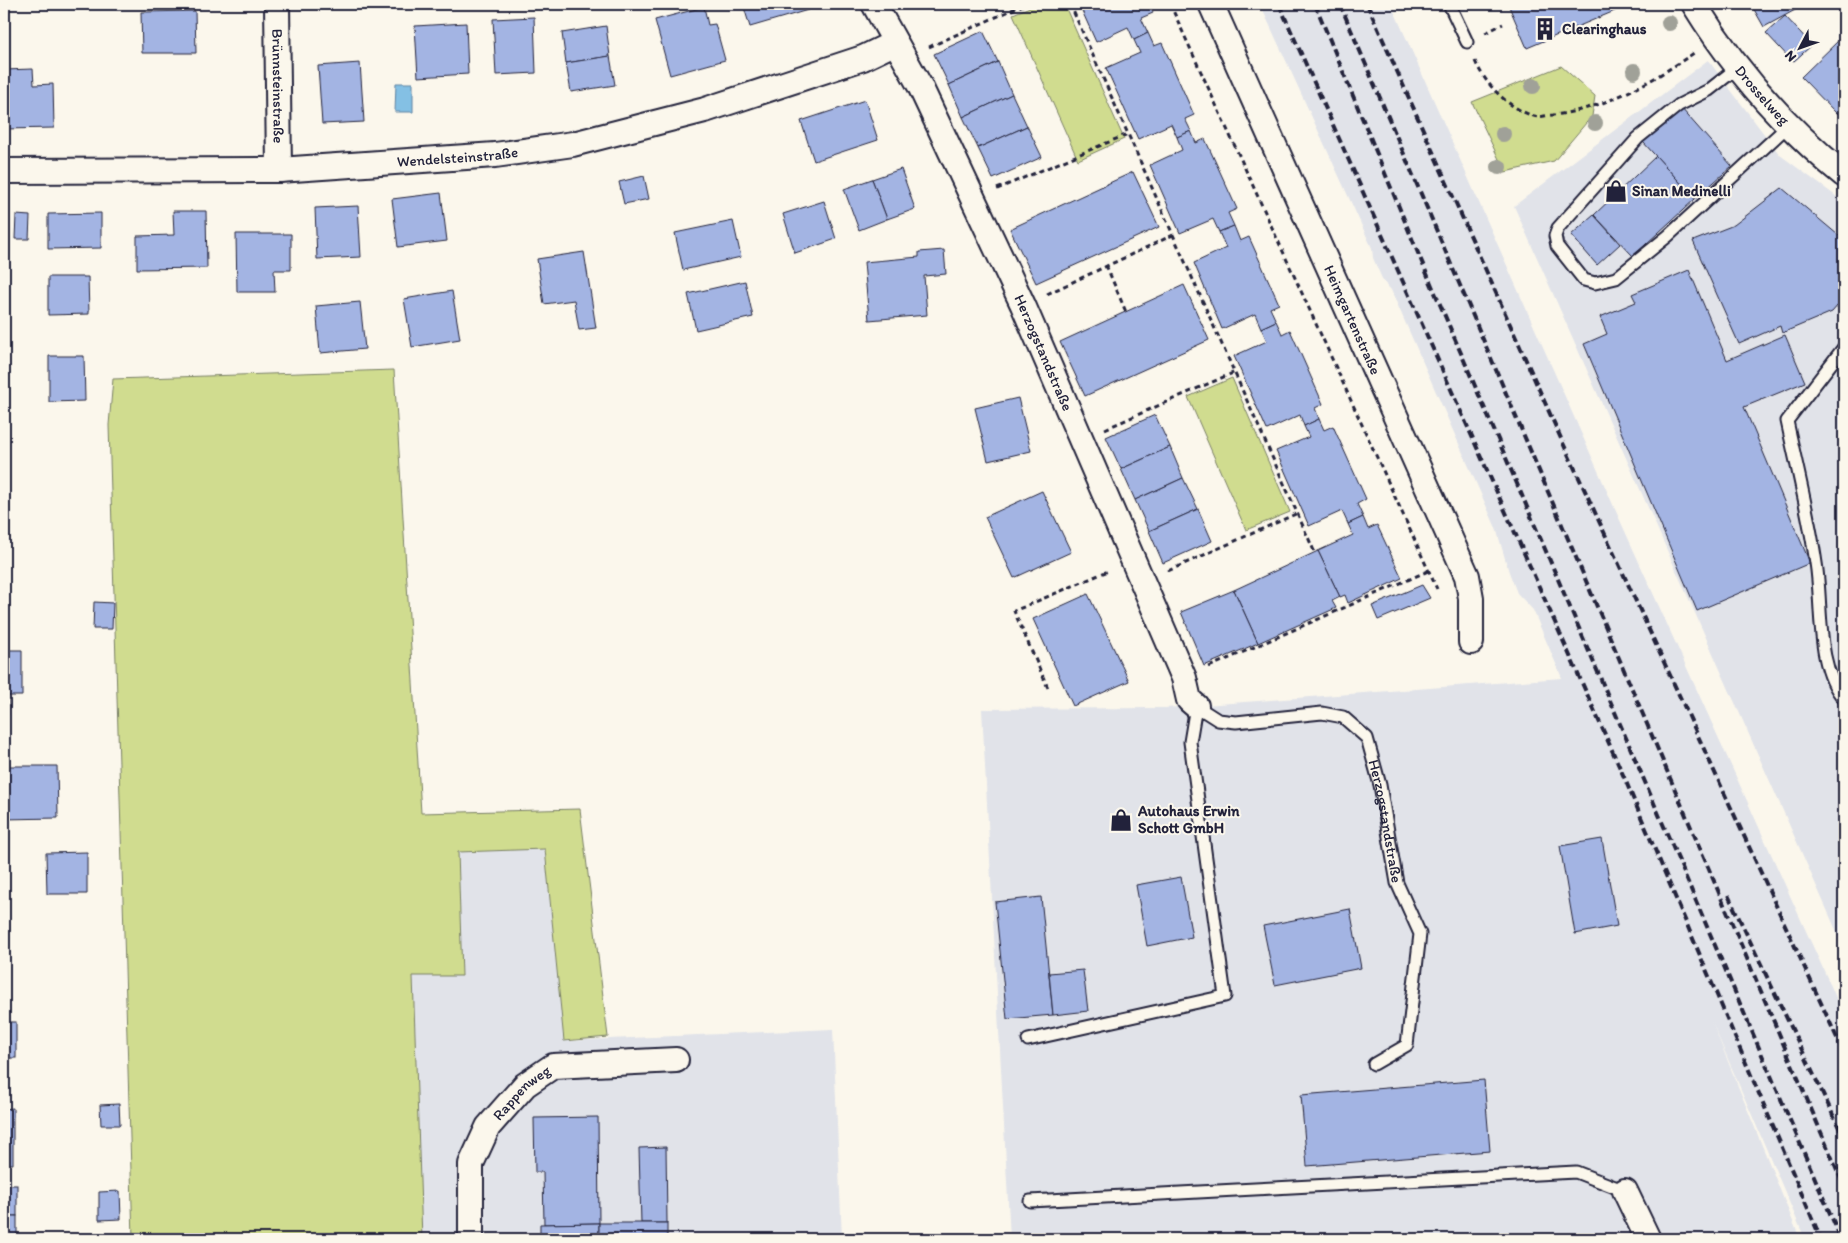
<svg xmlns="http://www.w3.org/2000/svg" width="1848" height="1243" font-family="Itim,sans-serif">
  <rect width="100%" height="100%" fill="#fbf7ec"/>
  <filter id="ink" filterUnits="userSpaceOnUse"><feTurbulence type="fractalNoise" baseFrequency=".02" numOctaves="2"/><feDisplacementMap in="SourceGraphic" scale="10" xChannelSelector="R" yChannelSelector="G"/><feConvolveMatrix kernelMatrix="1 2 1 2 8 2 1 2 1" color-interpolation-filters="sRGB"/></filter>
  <g filter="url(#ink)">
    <g fill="#e1e3e9">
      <polygon points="1260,4 1391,4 1614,507 1844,1015 1844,1239 1805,1239 1712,1022 1800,1239 1010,1239 982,709 1165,708 1562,678 1533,610 1517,593 1509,572 1496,528 1391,290 1383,281 1373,258 1372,248"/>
      <polygon points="1708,60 1780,155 1844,202 1844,948 1514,206"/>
      <polygon points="545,849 564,1041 833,1029 842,1239 422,1239 413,976 462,975 458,852"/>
    </g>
    <g fill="#d0dc8f" stroke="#797f65">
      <polygon points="1037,4 1064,4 1124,139 1078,160 1013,14"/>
      <polygon points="1561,66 1595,96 1592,116 1554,161 1505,172 1472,102"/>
      <polygon points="394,370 421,813 580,809 608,1037 564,1041 545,849 458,852 462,976 413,976 422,1239 133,1239 109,425 113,379"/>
      <polygon points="1232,378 1290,512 1246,530 1188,397"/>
    </g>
    <polygon fill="#84c0e4" stroke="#5d81a0" points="396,83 413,83 413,112 395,112"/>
    <g fill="#a3b4e3" stroke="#22223b">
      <polygon points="743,4 807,4 808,10 750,27"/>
      <polygon points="1079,4 1149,4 1153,13 1141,18 1148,33 1134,40 1128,27 1096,42"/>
      <polygon points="1508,4 1614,4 1617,10 1527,48"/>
      <polygon points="1751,4 1806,4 1764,27"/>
      <polygon points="704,7 708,25 715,24 725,60 670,75 655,20"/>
      <polygon points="195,11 196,53 142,53 141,12"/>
      <polygon points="1785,16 1812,45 1793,62 1766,33"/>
      <polygon points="534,17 536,73 496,75 493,19"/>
      <polygon points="466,23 468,74 418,77 415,26"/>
      <polygon points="606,26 610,56 566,63 562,33"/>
      <polygon points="983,31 998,62 949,85 934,54"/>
      <polygon points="1148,33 1154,46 1162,43 1194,115 1185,119 1191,131 1177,137 1171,124 1138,139 1106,68 1140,53 1134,40"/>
      <polygon points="1839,40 1844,46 1844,107 1837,114 1801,77"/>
      <polygon points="610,56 615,85 571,92 566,63"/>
      <polygon points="998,62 1012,94 963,117 949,85"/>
      <polygon points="360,63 364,122 322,124 318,66"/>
      <polygon points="33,69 34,85 53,84 54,128 4,129 4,70"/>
      <polygon points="1012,94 1027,126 978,148 963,117"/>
      <polygon points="865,100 878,140 814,161 801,121"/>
      <polygon points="1681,108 1732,166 1695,199 1643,142"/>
      <polygon points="1027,126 1042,157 993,179 978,148"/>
      <polygon points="1191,131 1196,143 1205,139 1237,209 1228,213 1234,226 1219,232 1213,219 1180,233 1150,165 1182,150 1177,137"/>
      <polygon points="1656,156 1695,199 1633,256 1594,215"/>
      <polygon points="901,169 915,209 887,219 872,179"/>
      <polygon points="1133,172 1159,227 1036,283 1010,229"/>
      <polygon points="644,176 649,199 624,204 619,182"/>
      <polygon points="872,179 887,219 859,230 844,189"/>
      <polygon points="1782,188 1844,240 1844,298 1832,312 1782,333 1780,326 1739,344 1693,241 1734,225"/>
      <polygon points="441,193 447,241 398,247 392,199"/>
      <polygon points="824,201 836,239 795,253 783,214"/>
      <polygon points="358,206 361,257 317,259 315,208"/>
      <polygon points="173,211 206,211 207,268 137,269 137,236 174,235"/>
      <polygon points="101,213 101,248 48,249 48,214"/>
      <polygon points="16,215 30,216 29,239 15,239"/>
      <polygon points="1594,215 1620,244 1597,265 1571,235"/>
      <polygon points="733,221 741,257 683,270 675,233"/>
      <polygon points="1234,226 1240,241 1249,237 1279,304 1270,308 1276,321 1261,328 1255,314 1222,329 1194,263 1226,248 1219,232"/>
      <polygon points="236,234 291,234 291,270 274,270 275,292 237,292"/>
      <polygon points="944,250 946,274 924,276 927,315 869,320 864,262 919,257 919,252"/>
      <polygon points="584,252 596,328 579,330 574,300 544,304 537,259"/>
      <polygon points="1689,270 1727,360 1785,335 1805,382 1744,407 1810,563 1697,611 1584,344 1607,334 1600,317 1636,302 1632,294"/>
      <polygon points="48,277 88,277 89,314 48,315"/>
      <polygon points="745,281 753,317 696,330 688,294"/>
      <polygon points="1184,285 1209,340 1085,396 1060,342"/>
      <polygon points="452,291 460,339 412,347 404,299"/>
      <polygon points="360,302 365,349 320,353 316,306"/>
      <polygon points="1276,321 1282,334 1290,330 1323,404 1315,408 1319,419 1304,426 1300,415 1267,430 1234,356 1267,341 1261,328"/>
      <polygon points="49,356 84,356 85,401 49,402"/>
      <polygon points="1018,398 1031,451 988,461 975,408"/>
      <polygon points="1155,415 1170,447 1121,469 1106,437"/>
      <polygon points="1319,419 1324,430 1333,426 1366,499 1357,504 1363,517 1348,524 1342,511 1309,526 1276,451 1309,437 1304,426"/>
      <polygon points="1170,447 1183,478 1135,500 1121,469"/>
      <polygon points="1183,478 1198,509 1149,531 1135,500"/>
      <polygon points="1042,491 1071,552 1014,578 985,517"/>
      <polygon points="1198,509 1212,541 1163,563 1149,531"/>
      <polygon points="1363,517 1368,529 1377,525 1402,578 1348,603 1345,595 1340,597 1318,551 1353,535 1348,524"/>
      <polygon points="1318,551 1340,597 1332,601 1336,608 1258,643 1234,590"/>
      <polygon points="1422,585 1430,598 1378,620 1372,606"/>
      <polygon points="1234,590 1258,643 1204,666 1181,612"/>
      <polygon points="1088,594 1129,681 1073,706 1033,619"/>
      <polygon points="94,602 113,603 112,629 93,629"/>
      <polygon points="4,650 22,650 22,696 8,696 8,715 4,715"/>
      <polygon points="4,766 57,766 58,818 4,819"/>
      <polygon points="1602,839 1617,926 1575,934 1560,846"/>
      <polygon points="87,852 87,894 47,894 46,853"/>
      <polygon points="1181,877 1192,937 1147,946 1136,885"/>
      <polygon points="1041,897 1053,1015 1007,1019 995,902"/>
      <polygon points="1350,909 1361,968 1275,985 1263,926"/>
      <polygon points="1083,970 1088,1011 1053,1015 1049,973"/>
      <rect x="4" y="1022" width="12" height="36"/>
      <polygon points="1484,1080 1490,1151 1307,1166 1301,1095"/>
      <polygon points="119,1104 120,1125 101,1125 100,1105"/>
      <polygon points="13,1108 13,1164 4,1164 4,1109"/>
      <polygon points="598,1117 599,1223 544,1224 543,1172 535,1172 534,1118"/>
      <polygon points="666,1147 667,1223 641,1223 639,1148"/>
      <rect x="4" y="1185" width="13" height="31"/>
      <polygon points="120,1191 121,1219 99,1220 99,1192"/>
      <rect x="4" y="1216" width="13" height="23"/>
      <polygon points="599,1223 599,1239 540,1239 540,1224"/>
      <rect x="599" y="1223" width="68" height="16"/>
    </g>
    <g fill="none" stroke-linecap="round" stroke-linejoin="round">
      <defs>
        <g id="service">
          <polyline points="1449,4 1467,42"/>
          <polyline points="1737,68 1709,90 1679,105 1638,138 1558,228 1555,236 1557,246 1584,280 1595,283 1616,278 1668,236 1789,125"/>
          <path d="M1844,347L1787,421C1797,468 1809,515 1816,563C1823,605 1815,666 1844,699"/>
          <path id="s1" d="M1028,1040L1225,996L1190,742L1196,706L1218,720L1236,722L1322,713L1343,717L1367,738L1380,785L1397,883L1420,934L1407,1045L1374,1064"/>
          <polyline points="1030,1201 1576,1172 1625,1191"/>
        </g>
        <g id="minor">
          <path id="s2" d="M277,4L279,170"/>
          <path id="s3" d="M874,4L920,86L1023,305L1184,678L1189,700L1196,706"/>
          <path id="s4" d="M1211,4L1467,576L1471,598V642"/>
          <path id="s5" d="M1694,4C1734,69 1785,127 1844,175"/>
          <path id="s6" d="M4,171L279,170L495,155L573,144L705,110L863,58L894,43"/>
          <polyline points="1625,1191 1648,1239"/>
          <path id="s7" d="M471,1239V1164L488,1127L525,1085L553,1066L676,1060"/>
        </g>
      </defs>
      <use href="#service" stroke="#22223b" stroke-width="15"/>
      <use href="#minor" stroke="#22223b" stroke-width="28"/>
      <g stroke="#22223b" stroke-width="3" stroke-dasharray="5 4" stroke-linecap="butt">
        <polyline points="1070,4 1315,553"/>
        <polyline points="1170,4 1437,589"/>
        <polyline points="1485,33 1503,24"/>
        <polyline points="929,47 1025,4"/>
        <path d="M1475,61C1485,84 1509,109 1534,116C1539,118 1547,115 1553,115C1605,109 1651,82 1694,53"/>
        <polyline points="997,189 1128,134"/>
        <polyline points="1106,265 1126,312"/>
        <polyline points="1047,294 1173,235"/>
        <polyline points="1105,429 1235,372"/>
        <polyline points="1168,571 1298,513"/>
        <polyline points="1209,667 1428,571"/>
        <polyline points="1048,688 1014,611 1108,571"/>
      </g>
      <use href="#service" stroke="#fbf7ec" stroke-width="11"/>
      <use href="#minor" stroke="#fbf7ec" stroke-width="24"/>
      <g stroke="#22223b" stroke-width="4" stroke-dasharray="8 4" stroke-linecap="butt">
        <polyline points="1279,4 1624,777 1821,1239"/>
        <polyline points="1315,4 1418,253 1841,1239"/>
        <polyline points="1340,4 1844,1186"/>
        <polyline points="1367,4 1563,443 1844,1053"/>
        <polyline points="1728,895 1844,1138"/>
      </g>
    </g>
    <g fill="#a0a198">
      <circle cx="1669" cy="23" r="8"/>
      <circle cx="1634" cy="71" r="8"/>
      <circle cx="1533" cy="86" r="8"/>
      <circle cx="1595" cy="123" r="8"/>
      <circle cx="1503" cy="134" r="8"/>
      <circle cx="1499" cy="167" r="8"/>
    </g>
  </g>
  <defs>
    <symbol id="building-bare" viewBox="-9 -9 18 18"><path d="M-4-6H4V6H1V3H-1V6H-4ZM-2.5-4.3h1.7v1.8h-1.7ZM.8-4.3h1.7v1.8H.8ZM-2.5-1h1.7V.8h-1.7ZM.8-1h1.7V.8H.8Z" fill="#22223b" stroke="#fbf7ec" stroke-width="2.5" paint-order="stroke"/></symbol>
    <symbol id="shop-bare" viewBox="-9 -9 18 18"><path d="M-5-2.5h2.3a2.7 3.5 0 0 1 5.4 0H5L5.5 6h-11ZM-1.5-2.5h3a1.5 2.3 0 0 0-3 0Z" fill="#22223b" stroke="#fbf7ec" stroke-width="2.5" paint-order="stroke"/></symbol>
  </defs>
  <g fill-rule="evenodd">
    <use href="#building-bare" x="1529" y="13" width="32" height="32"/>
    <use href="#shop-bare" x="1600" y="175" width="32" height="32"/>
    <use href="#shop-bare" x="1105" y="804" width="32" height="32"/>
  </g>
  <g text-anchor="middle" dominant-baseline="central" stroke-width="4" stroke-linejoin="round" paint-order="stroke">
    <g font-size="15" font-weight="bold" fill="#22223b" stroke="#fbf7ec" text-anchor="start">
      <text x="1562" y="29">Clearinghaus</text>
      <text x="1632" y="191">Sinan Medinelli</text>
      <text x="1138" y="811">Autohaus Erwin<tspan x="1138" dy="17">Schott GmbH</tspan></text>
    </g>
    <g font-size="15" fill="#22223b" stroke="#fbf7ec">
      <text stroke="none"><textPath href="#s2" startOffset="82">Brünnsteinstraße</textPath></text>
      <text stroke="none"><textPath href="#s5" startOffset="114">Drosselweg</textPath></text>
      <text stroke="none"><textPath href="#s6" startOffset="454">Wendelsteinstraße</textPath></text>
      <text stroke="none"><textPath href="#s4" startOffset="346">Heimgartenstraße</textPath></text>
      <text stroke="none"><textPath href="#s3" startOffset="388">Herzogstandstraße</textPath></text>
      <text stroke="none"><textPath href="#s1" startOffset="764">Herzogstandstraße</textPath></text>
      <text stroke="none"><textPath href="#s7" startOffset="164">Rappenweg</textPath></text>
    </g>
  </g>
  <rect width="1848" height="1243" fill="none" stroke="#fbf7ec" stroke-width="20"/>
  <rect x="10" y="10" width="1828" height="1223" fill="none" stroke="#22223b" stroke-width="2" filter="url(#ink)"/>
  <g transform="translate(1800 48) rotate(229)" stroke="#fbf7ec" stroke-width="4" paint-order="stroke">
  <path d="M0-4L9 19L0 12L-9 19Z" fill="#22223b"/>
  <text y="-8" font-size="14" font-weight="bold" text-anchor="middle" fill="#22223b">N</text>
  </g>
</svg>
